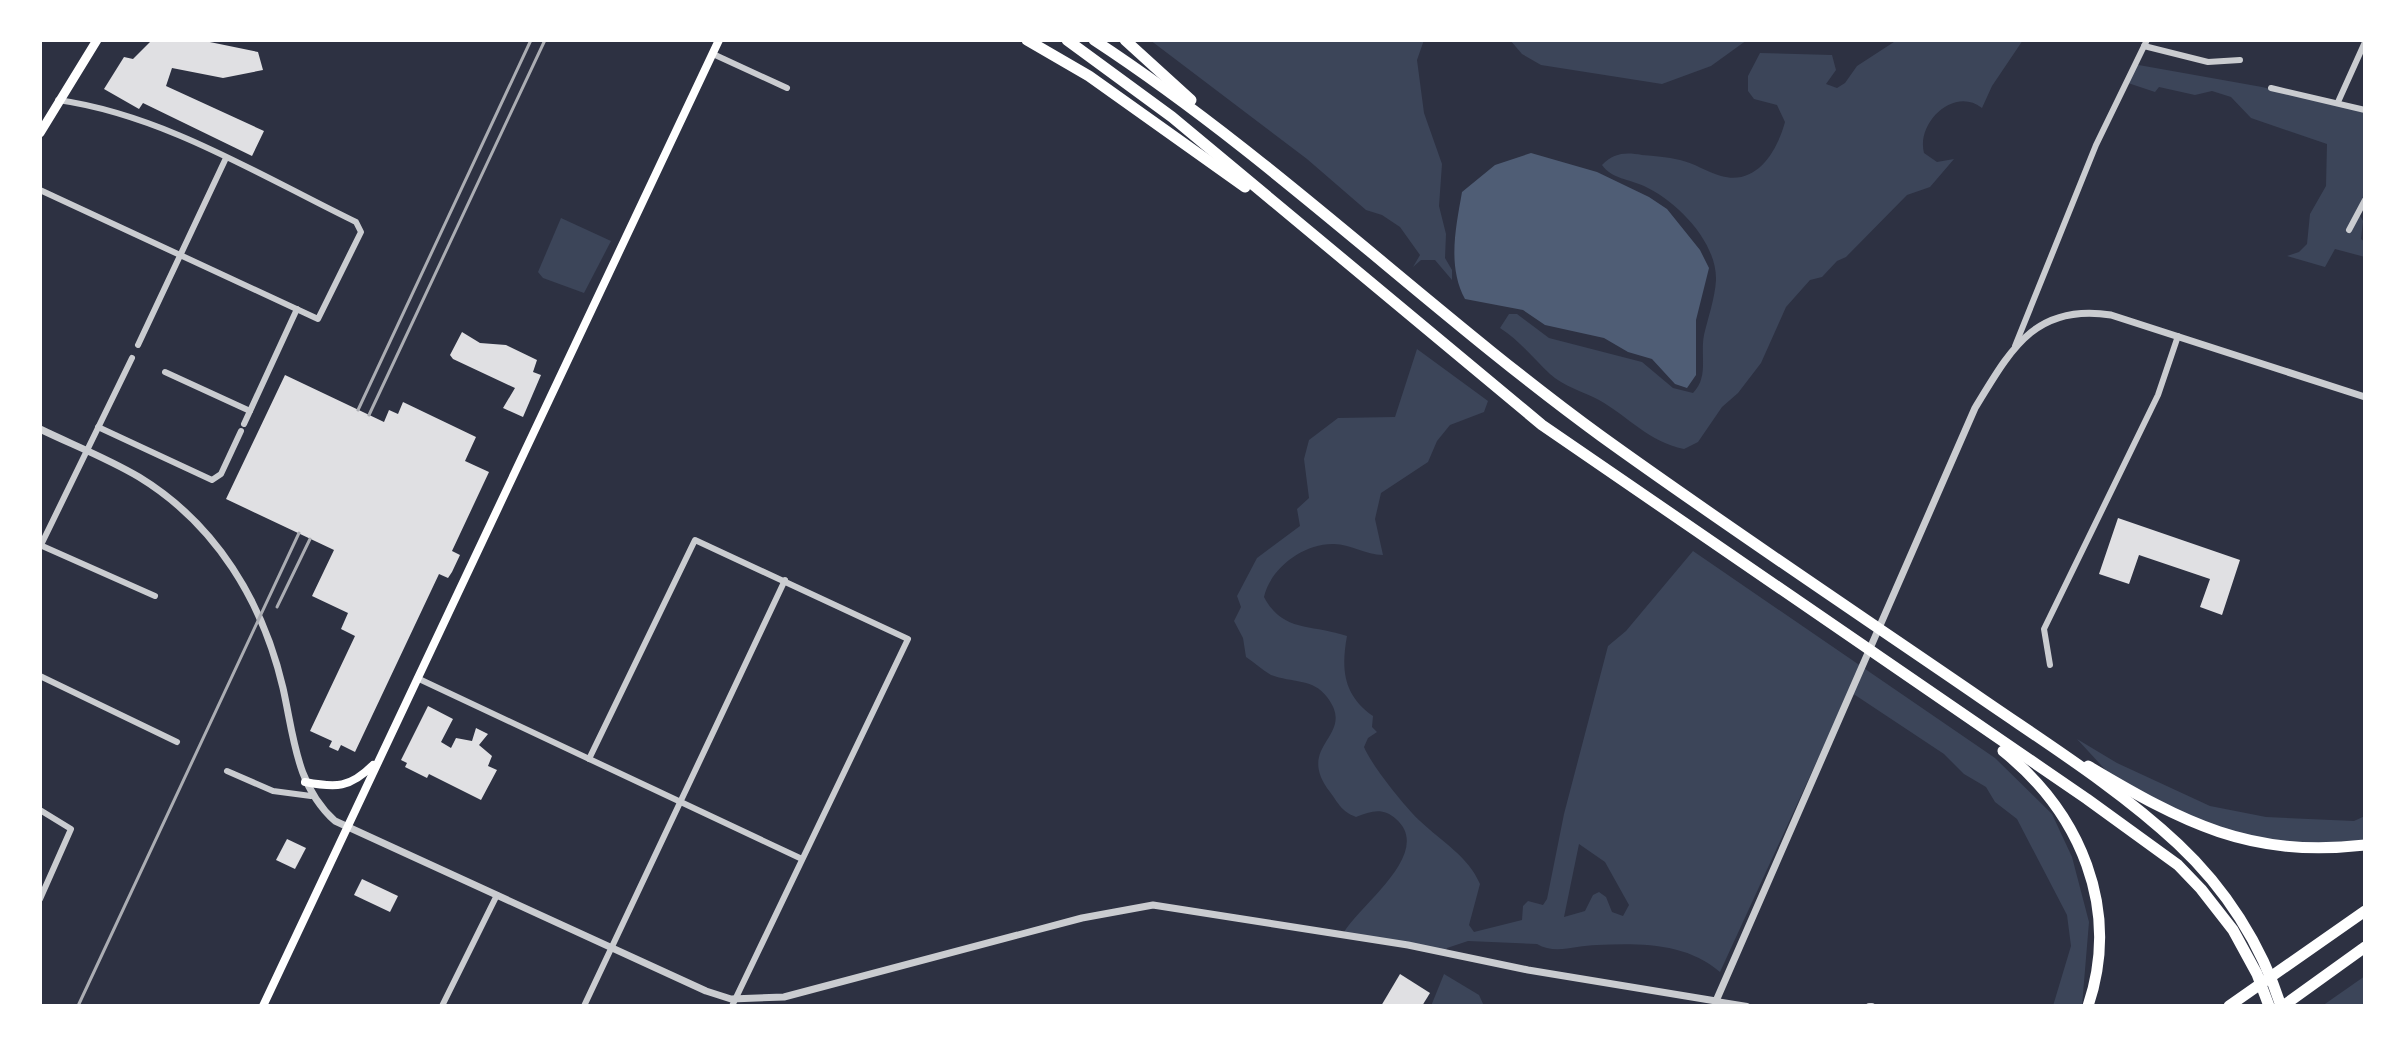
<svg xmlns="http://www.w3.org/2000/svg" width="2405" height="1046" font-family="'Zilla Slab',serif">
  <rect width="100%" height="100%" fill="#2d3142"/>
  <g fill="#3c4559" fill-rule="evenodd">
    <polygon points="1150,40 1424,40 1417,60 1424,113 1442,164 1439,206 1446,234 1445,258 1452,270 1452,280 1435,260 1421,260 1413,267 1420,255 1400,227 1382,215 1366,210 1307,159"/>
    <polygon points="1510,40 1747,40 1711,66 1662,84 1541,65 1522,54"/>
    <path d="M1897,40H2023L1992,86L1982,108C1954,86 1916,123 1924,153L1937,162L1954,159L1930,187L1907,195L1846,257L1837,261L1822,277L1810,280L1786,307L1761,363L1738,393L1722,407L1698,442L1684,449C1649,442 1629,417 1599,400C1584,392 1563,386 1550,374C1533,358 1520,341 1500,328L1509,314H1517L1549,338L1642,362L1673,388L1693,393C1709,377 1700,355 1704,335C1708,318 1715,298 1716,280C1717,242 1677,201 1644,186C1629,179 1612,179 1602,165C1614,153 1625,152 1642,155C1654,156 1667,157 1680,160C1694,163 1707,172 1721,176C1757,186 1777,151 1785,122L1777,105L1754,99L1748,91V76L1760,53L1832,55L1836,70L1826,84L1837,88L1845,83L1857,66Z"/>
    <polygon points="2133,64 2262,87 2365,112 2365,201 2359,214 2363,221 2361,239 2365,242 2365,257 2335,249 2325,267 2287,256 2299,252 2307,244 2310,214 2326,186 2327,144 2251,118 2231,97 2212,91 2195,95 2159,87 2155,92 2125,82"/>
    <polygon points="561,218 611,241 584,293 543,278 538,272"/>
    <path d="M1417,349L1488,401L1484,412L1450,425L1437,441L1428,462L1381,493L1375,519L1383,555C1366,555 1350,544 1334,544C1303,543 1270,569 1264,597C1283,633 1312,624 1347,636C1341,669 1343,695 1373,716L1372,727L1377,732L1368,738L1364,747C1372,766 1405,807 1420,821C1442,842 1468,856 1480,884L1469,925L1474,932L1522,920L1523,906L1528,901L1543,905L1547,899L1564,814L1608,646L1626,631L1693,551L1995,758L2052,814L2072,857L2089,922L2082,1006H2053L2071,946L2067,915L2017,819L1995,802L1986,787L1964,774L1944,754L1849,691L1720,972C1687,943 1640,943 1597,945C1577,945 1555,955 1537,944L1468,941L1447,948L1445,952L1344,932C1361,904 1434,852 1396,819C1383,807 1371,811 1356,817C1341,811 1339,804 1330,792C1293,744 1358,737 1327,697C1313,678 1292,683 1271,675C1262,670 1254,662 1246,657L1243,638L1234,621L1241,607L1237,596L1257,558L1300,526L1297,509L1309,498L1304,459L1309,440L1338,418L1395,417ZM1579,844L1605,862L1629,905L1623,916L1612,912L1606,897L1599,892L1593,895L1585,911L1564,917Z"/>
    <polygon points="2077,739 2117,763 2210,806 2266,817 2354,821 2365,816 2365,840 2308,845 2219,831 2112,777"/>
    <polygon points="1444,974 1479,995 1484,1006 1431,1006"/>
    <polygon points="2365,976 2365,1006 2322,1006"/>
  </g>
  <path fill="#4f5d75" d="M1531,153L1597,172L1649,197L1667,209L1700,250L1709,268L1696,320V375L1687,388L1675,384L1652,359L1628,352L1604,338L1545,325L1523,310L1465,299C1447,266 1456,227 1462,192L1495,165Z"/>
  <g fill="#e0e0e3">
    <polygon points="152,40 200,40 258,52 263,70 223,78 172,68 166,86 264,131 252,156 143,103 139,109 104,89 124,57 133,59"/>
    <polygon points="462,332 480,343 506,345 537,360 533,372 541,375 523,417 503,408 515,388 453,359 450,355"/>
    <polygon points="285,375 384,422 389,410 398,414 403,402 476,437 465,461 489,472 452,551 460,555 452,572 448,578 439,574 355,752 341,745 338,751 329,747 332,741 310,731 355,636 341,629 348,613 312,596 334,550 226,499"/>
    <polygon points="2118,518 2240,560 2222,615 2200,607 2210,579 2139,555 2129,584 2099,574"/>
    <polygon points="428,706 453,719 441,742 451,748 456,738 472,741 476,728 488,734 479,745 492,756 488,766 497,770 481,800 429,774 427,778 405,767 407,763 401,760"/>
    <polygon points="287,839 306,848 295,869 276,860"/>
    <polygon points="362,879 398,896 390,912 354,895"/>
    <polygon points="1400,974 1430,993 1422,1006 1381,1006"/>
  </g>
  <g fill="none" stroke-linecap="round" stroke-linejoin="round">
    <polyline stroke="#caccd0" stroke-width="3" points="40,43 41,40"/>
    <g stroke="#caccd0" stroke-width="6">
      <polyline points="2144,46 2208,62 2240,60"/>
      <polyline points="713,54 787,88"/>
      <polyline points="2271,88 2365,110"/>
      <polyline points="2338,102 2365,42"/>
      <path d="M40,190L318,319L361,232L356,222C261,176 164,115 58,100"/>
      <polyline points="2349,230 2365,200"/>
      <polyline points="138,345 226,158"/>
      <polyline points="2015,346 2096,145 2147,40"/>
      <polyline points="165,372 250,411"/>
      <polyline points="244,424 297,309"/>
      <polyline points="98,427 212,480 221,474 241,431"/>
      <polyline points="40,545 155,596"/>
      <polyline points="40,547 132,358"/>
      <polyline points="2050,665 2044,629 2158,395 2178,336"/>
      <polyline points="40,676 177,742"/>
      <polyline points="417,678 802,859"/>
      <polyline points="589,759 695,540 908,639 732,1006"/>
      <polyline points="227,771 273,791 311,796"/>
      <polyline points="40,810 71,829 40,899"/>
      <polyline points="1716,1001 1747,1006"/>
      <polyline points="442,1006 497,895"/>
      <polyline points="584,1006 785,580"/>
      <polyline points="1869,1006 1872,1006"/>
    </g>
    <path stroke="#caccd0" stroke-width="7" d="M40,429C73,445 107,458 139,477C216,524 263,602 283,688C294,737 296,786 335,821L706,991L731,999L784,997L1082,918L1153,905L1408,945L1528,970L1716,1001L1975,408C2010,351 2034,303 2111,315L2365,397"/>
    <g stroke="#fff" stroke-width="8">
      <path d="M305,782C336,788 350,788 373,765"/>
      <polyline points="263,1006 719,40"/>
    </g>
    <polyline stroke="#fff" stroke-width="9" points="40,133 97,40"/>
    <g stroke="#fff" stroke-width="11">
      <polyline points="1027,40 1089,76 1245,187"/>
      <polyline points="1067,40 1172,117 1542,425 2087,799 2178,865 2201,889 2233,930 2257,974 2269,1006"/>
      <path d="M1094,40C1274,158 1428,310 1601,436C1723,524 1848,607 1972,692C2041,740 2116,786 2178,844C2225,888 2261,944 2281,1006"/>
      <polyline points="1125,40 1191,100"/>
      <path d="M2003,751C2080,813 2121,908 2088,1006"/>
      <path d="M2088,766C2184,823 2249,858 2365,845"/>
      <polyline points="2229,1006 2365,911"/>
      <polyline points="2283,1006 2365,947"/>
    </g>
    <g stroke="#abadb3" stroke-width="3">
      <polyline points="358,410 531,40"/>
      <polyline points="369,415 545,40"/>
      <polyline points="277,607 310,539"/>
      <polyline points="78,1006 299,533"/>
    </g>
  </g>
  <rect width="2405" height="1046" fill="none" stroke="#ffffff" stroke-width="84"/>
</svg>
